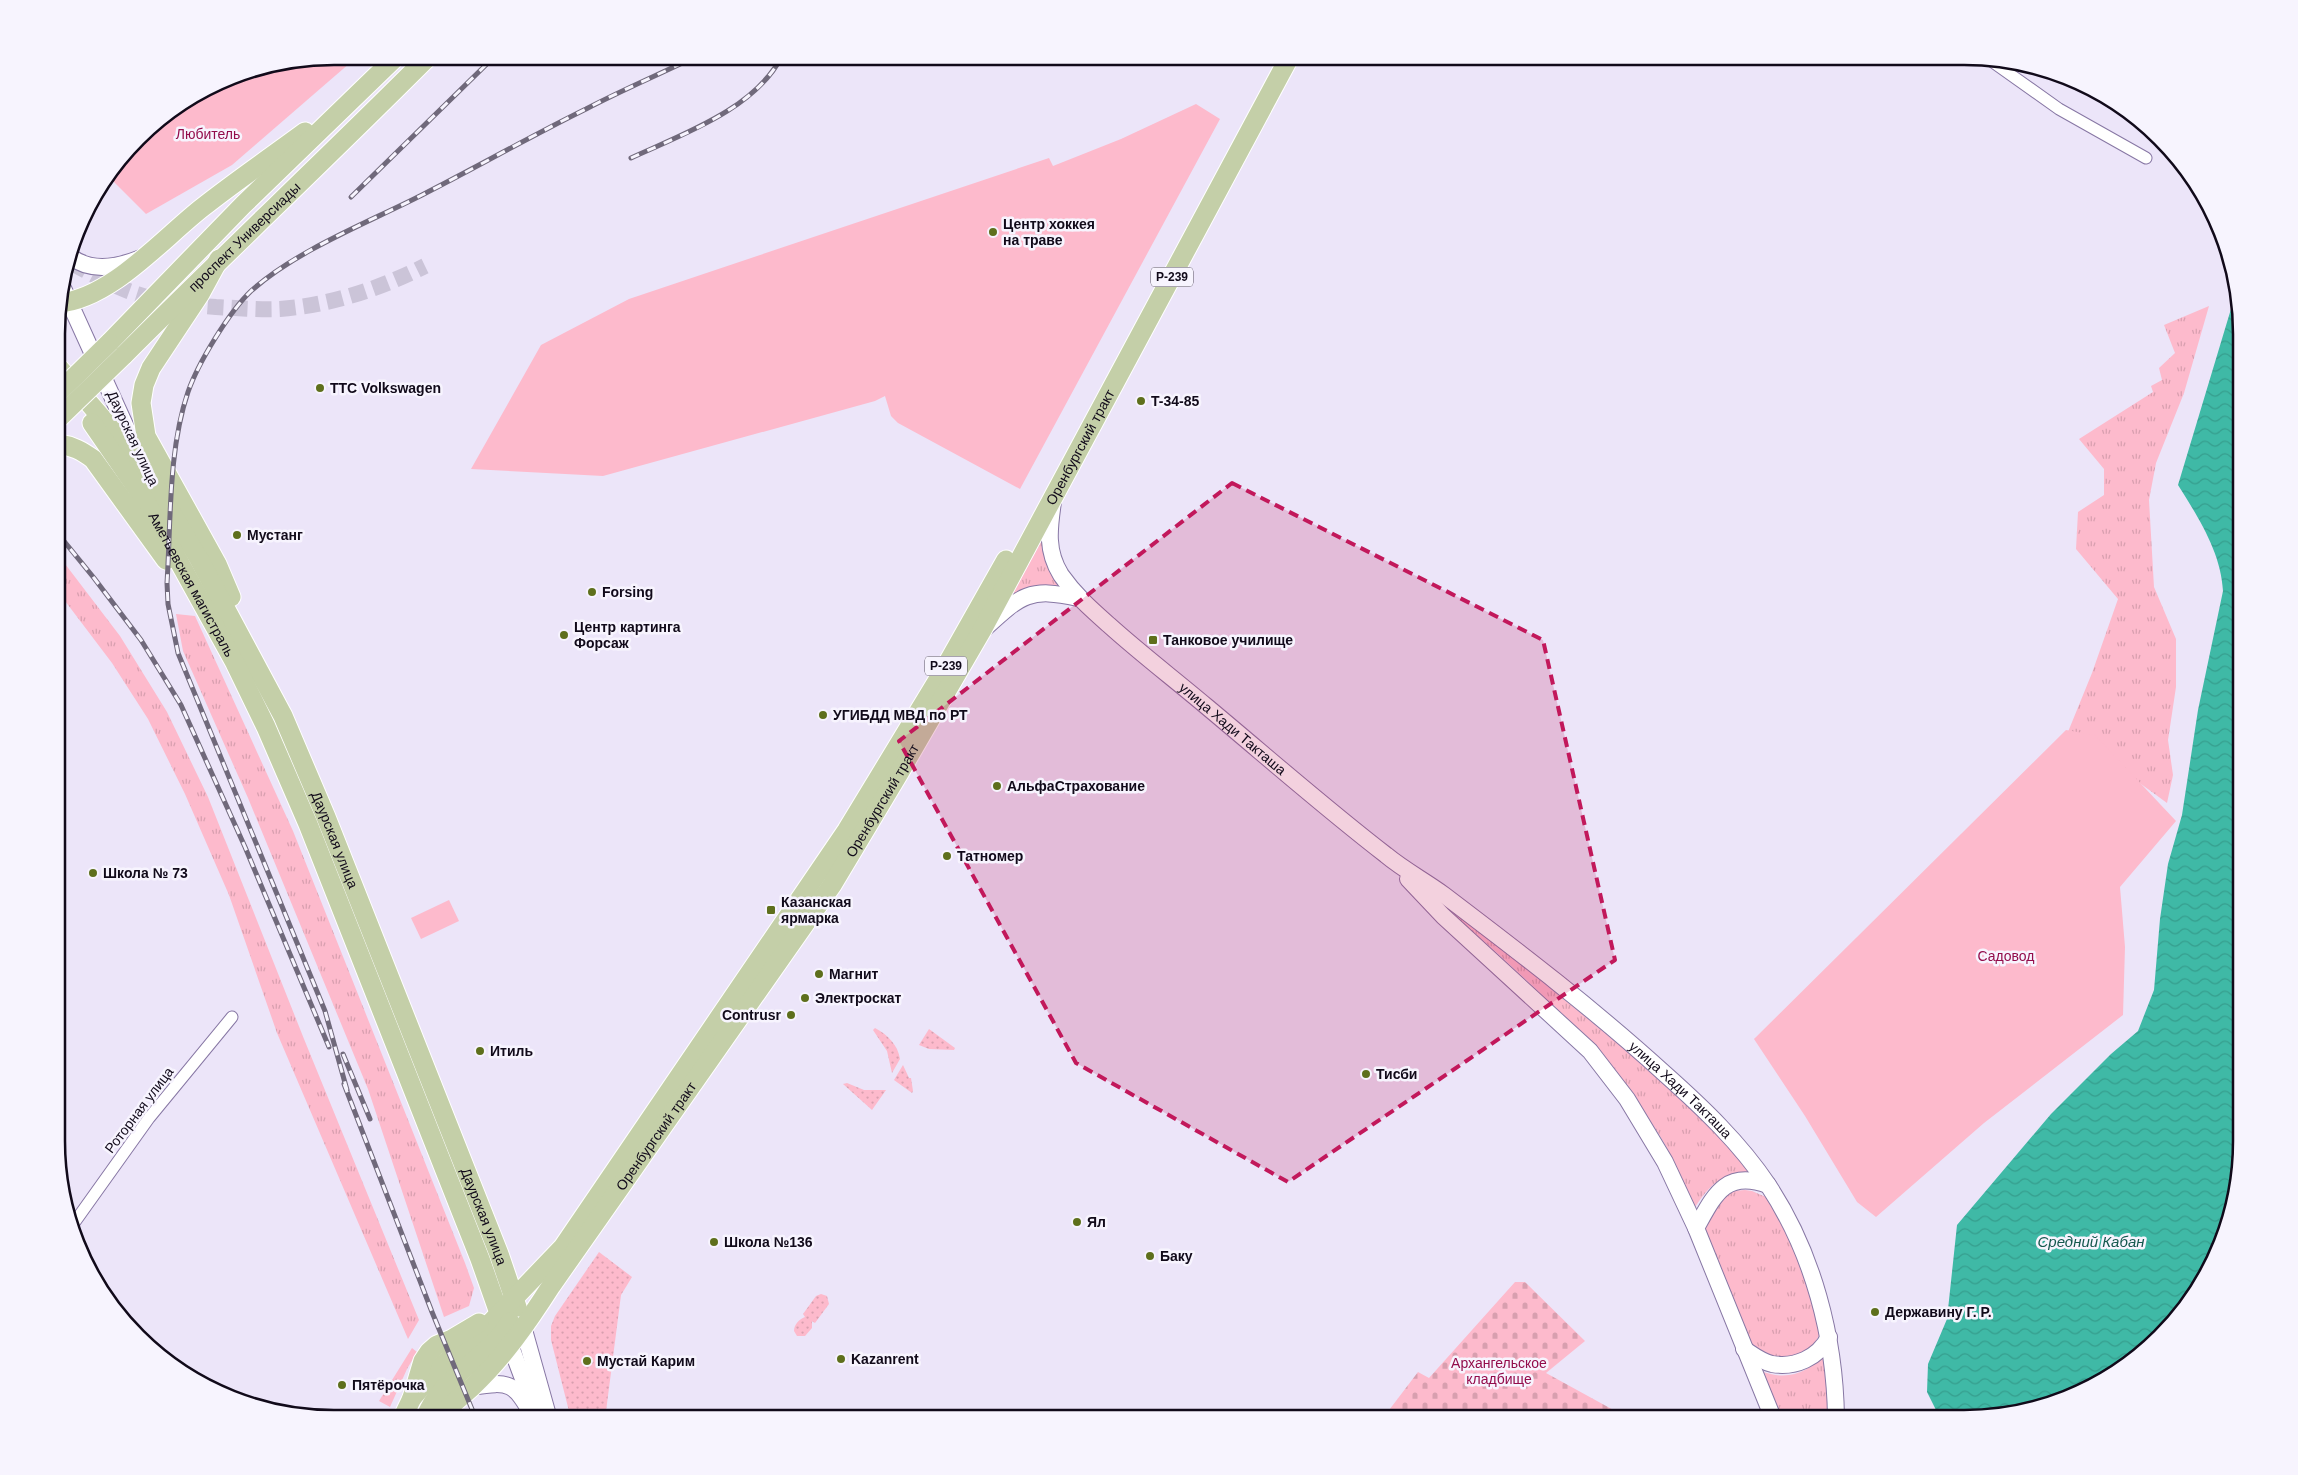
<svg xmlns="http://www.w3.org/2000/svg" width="2298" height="1475" font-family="Helvetica,sans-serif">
  <defs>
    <pattern id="grass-tufts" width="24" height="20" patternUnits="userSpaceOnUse" patternTransform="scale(1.25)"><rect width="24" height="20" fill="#fdbacc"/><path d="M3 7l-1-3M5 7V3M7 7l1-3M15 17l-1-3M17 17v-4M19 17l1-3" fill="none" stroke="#d89faf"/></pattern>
    <pattern id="cemetery-stones" width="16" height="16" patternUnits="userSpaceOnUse" patternTransform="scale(1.25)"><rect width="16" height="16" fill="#fdbacc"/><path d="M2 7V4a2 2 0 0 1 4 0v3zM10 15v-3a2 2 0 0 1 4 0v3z" fill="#d89faf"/></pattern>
    <pattern id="park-dots" width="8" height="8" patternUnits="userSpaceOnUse" patternTransform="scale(1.25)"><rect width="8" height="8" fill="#fdbacc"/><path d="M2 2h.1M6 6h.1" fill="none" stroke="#d89faf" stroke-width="1.8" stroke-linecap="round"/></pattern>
    <pattern id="water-waves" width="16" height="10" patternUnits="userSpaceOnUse" patternTransform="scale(1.25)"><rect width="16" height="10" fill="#3fb9a6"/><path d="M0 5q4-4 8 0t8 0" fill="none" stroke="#369e8e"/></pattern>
  </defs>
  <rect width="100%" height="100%" fill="#ece5f9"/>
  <g fill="url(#grass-tufts)">
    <polygon points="2209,306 2184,393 2156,463 2149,500 2154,587 2176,639 2176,687 2168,740 2173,775 2167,803 2100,754 2059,754 2092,673 2118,599 2076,549 2078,512 2104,495 2104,469 2079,439 2153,392 2151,386 2162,380 2159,368 2175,353 2164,325"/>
    <polygon points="1042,534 1045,559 1068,588 1003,608"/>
    <polygon points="59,556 120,636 167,712 208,797 304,1039 419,1320 408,1339 277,1033 229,895 185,794 148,719 112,663 59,593"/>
    <polygon points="176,614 195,616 293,831 465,1263 474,1288 469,1306 444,1317 368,1089 248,798 183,651"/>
    <path d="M1411,877L1635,1056L1677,1093L1741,1160L1752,1176C1745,1176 1737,1175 1731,1176C1714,1179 1702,1196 1694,1209C1684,1183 1673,1156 1658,1133C1594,1032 1500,956 1411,877Z"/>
    <polygon points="1745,1190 1752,1191 1766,1197 1787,1234 1810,1291 1820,1334 1809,1352 1791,1362 1751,1351 1704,1235 1707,1211 1732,1191"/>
    <polygon points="412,1348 417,1352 407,1369 390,1407 379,1401"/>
    <path d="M1825,1352L1831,1418H1779L1761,1371C1786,1381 1809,1374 1825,1352Z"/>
  </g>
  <polygon fill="url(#cemetery-stones)" points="1515,1282 1525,1282 1585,1341 1546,1373 1628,1418 1383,1418 1418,1372 1429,1378"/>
  <g fill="url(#park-dots)">
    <path d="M875,1028C888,1035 898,1045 900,1059L892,1073L887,1051L873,1030Z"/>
    <polygon points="929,1029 955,1048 954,1050 929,1049 919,1045"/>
    <polygon points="903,1065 909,1078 911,1078 913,1091 912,1093 894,1080"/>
    <polygon points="847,1083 864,1090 886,1090 872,1110 843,1084"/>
    <polygon points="599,1252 632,1277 621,1295 605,1419 571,1419 551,1340 551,1326 555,1316"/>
    <path d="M821,1294L827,1296L829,1304L815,1323L805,1317L812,1321V1328L805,1336H797L794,1331C794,1325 799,1319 805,1317L803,1314L816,1296Z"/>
  </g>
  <g fill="#fdbacc">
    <polygon points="334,56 358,56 232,165 146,214 110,178 151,125 228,77"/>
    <polygon points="1196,104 1220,119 1020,489 898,423 891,416 885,396 875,401 603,476 471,469 541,345 629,299 1049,158 1053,166 1121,139"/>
    <polygon points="2066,730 2095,735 2176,821 2120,887 2125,947 2123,1015 1984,1123 1876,1217 1857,1202 1805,1116 1754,1039"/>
    <polygon points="449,900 459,921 421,939 411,918"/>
  </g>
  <path fill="url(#water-waves)" d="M2237,289L2241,316V1159L2227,1230L2195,1295L2147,1350L2103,1382L2036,1409L1982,1418H1940L1927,1392L1928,1364L1947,1319L1957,1225L2051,1114L2111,1054L2138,1031L2154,990L2160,919L2168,864L2182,815L2198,710L2223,591C2221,552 2198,517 2178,485Z"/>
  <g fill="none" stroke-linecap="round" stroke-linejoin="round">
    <path stroke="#cbc4d8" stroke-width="16" stroke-dasharray="16 8" stroke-linecap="butt" d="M72,263C93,275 115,287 137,294C163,303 189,305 216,307C237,308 259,310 280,309C331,305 379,289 425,266"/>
    <defs>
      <g id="street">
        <polyline points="1990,60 2059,109 2146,158"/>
        <polyline points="74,1223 149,1118 232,1017"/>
      </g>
      <g id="secondary">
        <path d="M71,257C92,273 119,267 141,258"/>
        <polyline points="62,286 140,458"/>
        <path id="s1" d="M1053,502C1049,529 1046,551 1061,575C1075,595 1091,609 1109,625C1140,653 1174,679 1206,706C1266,756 1325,808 1386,855C1404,870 1425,881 1444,895C1519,952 1595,1010 1665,1074C1702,1107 1740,1143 1768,1185C1813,1253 1835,1337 1836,1418"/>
        <path d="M985,628C1021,595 1030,587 1078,598"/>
        <polyline points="1408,879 1443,916 1590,1051 1627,1099 1665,1162 1696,1228 1773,1418"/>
        <path d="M1696,1228C1714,1196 1725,1169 1768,1185"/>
        <polyline points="524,1330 549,1419"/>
        <polyline points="510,1344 532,1403"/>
        <path d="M1744,1349C1753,1355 1762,1362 1772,1364C1795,1368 1818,1358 1829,1337"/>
        <path d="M472,1387C513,1380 514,1384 535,1419"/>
      </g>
      <g id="primary">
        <polyline points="219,259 200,294 151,368 144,385 141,403 146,436 217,564 231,597"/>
        <path d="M59,303C111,299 163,238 203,207C236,181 271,157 305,132"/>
        <polyline points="109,343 243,205 397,56"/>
        <path id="s2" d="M123,356C224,255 328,157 429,56"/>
        <path id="s3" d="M59,368L144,467L199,559L283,716L326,817L499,1254L517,1307"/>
        <path id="s4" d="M92,423L145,500L235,663L266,727L308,824L480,1259L510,1344"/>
        <path d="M59,444C73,446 82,451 93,459L166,560"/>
        <polyline points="412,1398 437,1369 475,1339 563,1247 847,830 941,675 1006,560"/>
        <polyline points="402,1419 412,1398 423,1361 429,1352 437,1345 452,1339 479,1323"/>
        <path d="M425,1419C440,1376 488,1359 510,1322"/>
        <path id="s5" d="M437,1419C448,1407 460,1398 472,1387C503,1358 528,1322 551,1286L832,885L899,773L982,630L1290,56"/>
      </g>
    </defs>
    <use href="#street" stroke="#8777a4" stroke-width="13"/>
    <use href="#secondary" stroke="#8777a4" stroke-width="18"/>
    <use href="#primary" stroke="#fff" stroke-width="21"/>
    <use href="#street" stroke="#fff" stroke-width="11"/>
    <use href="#secondary" stroke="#fff" stroke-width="16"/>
    <use href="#primary" stroke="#c4cfa8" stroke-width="19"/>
    <defs>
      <g id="rail">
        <path d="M631,158C683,134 755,109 782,56"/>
        <polyline points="351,197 495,56"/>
        <polyline points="59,535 94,578 141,640 181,705 245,847 329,1047"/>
        <polyline points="343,1054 370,1119"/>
        <polyline points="344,1084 432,1312 476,1419"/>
        <path d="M347,1090L325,1011L178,653L168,604L167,583C171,521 168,451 188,392C198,363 229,312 251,291C297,250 367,223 422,195C477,167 531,136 586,109C622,90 660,74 697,56"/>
      </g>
    </defs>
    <use href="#rail" stroke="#70697b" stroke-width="5"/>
    <use href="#rail" stroke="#f7f4fe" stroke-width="3" stroke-dasharray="9" stroke-linecap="butt"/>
    <defs>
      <g id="primary-bridge">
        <polyline points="59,392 109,343"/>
        <polyline points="59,418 123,356"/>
      </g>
    </defs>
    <use href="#primary-bridge" stroke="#fff" stroke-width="21" stroke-linecap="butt"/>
    <use href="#primary-bridge" stroke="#c4cfa8" stroke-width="19"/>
  </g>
  <path fill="#c2185b" fill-opacity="0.2" stroke="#c2185b" stroke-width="4" stroke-dasharray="10 6" stroke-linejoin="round" d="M1232,483L1543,640L1615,960L1288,1182L1076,1063L899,741Z"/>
  <g fill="#5e6f1c" stroke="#f7f4fe" stroke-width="2">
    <circle cx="993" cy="232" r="5"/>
    <circle cx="320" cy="388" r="5"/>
    <circle cx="1141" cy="401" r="5"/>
    <circle cx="237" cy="535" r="5"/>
    <circle cx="592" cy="592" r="5"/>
    <circle cx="564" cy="635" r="5"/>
    <rect x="1148" y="635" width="10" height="10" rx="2.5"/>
    <circle cx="823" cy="715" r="5"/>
    <circle cx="997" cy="786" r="5"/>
    <circle cx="947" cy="856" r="5"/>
    <circle cx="93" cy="873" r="5"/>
    <rect x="766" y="905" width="10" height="10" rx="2.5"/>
    <circle cx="819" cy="974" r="5"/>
    <circle cx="805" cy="998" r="5"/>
    <circle cx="791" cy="1015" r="5"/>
    <circle cx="480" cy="1051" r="5"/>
    <circle cx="1366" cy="1074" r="5"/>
    <circle cx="1077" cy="1222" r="5"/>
    <circle cx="714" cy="1242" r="5"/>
    <circle cx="1150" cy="1256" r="5"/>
    <circle cx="1875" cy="1312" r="5"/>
    <circle cx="841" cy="1359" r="5"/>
    <circle cx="587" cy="1361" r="5"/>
    <circle cx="342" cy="1385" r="5"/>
  </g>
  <g text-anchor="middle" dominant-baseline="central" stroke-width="5" stroke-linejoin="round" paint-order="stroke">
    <g fill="#f7f4fe" stroke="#56505e" stroke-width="1">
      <rect x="1151" y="267.5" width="42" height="19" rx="4"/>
      <rect x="925" y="656.5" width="42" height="19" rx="4"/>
    </g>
    <g font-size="12" font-weight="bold" fill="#110a1a">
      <text x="1172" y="277">Р-239</text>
      <text x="946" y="666">Р-239</text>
    </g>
    <g font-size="14" fill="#930c4b" stroke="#f7f4fe">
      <text x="208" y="134">Любитель</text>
      <text x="2006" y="956">Садовод</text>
      <text x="1499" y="1363">Архангельское<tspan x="1499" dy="16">кладбище</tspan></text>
    </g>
    <g font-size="14" font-weight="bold" fill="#110a1a" stroke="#f7f4fe" text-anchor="start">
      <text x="1003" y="224">Центр хоккея<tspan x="1003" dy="16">на траве</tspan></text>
      <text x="330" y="388">ТТС Volkswagen</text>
      <text x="1151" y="401">T-34-85</text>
      <text x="247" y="535">Мустанг</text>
      <text x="602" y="592">Forsing</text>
      <text x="574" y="627">Центр картинга<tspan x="574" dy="16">Форсаж</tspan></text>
      <text x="1163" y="640">Танковое училище</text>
      <text x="833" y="715">УГИБДД МВД по РТ</text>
      <text x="1007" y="786">АльфаСтрахование</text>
      <text x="957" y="856">Татномер</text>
      <text x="103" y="873">Школа № 73</text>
      <text x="781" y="902">Казанская<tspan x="781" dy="16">ярмарка</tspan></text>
      <text x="829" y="974">Магнит</text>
      <text x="815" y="998">Электроскат</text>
      <text x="781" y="1015" text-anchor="end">Contrusr</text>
      <text x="490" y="1051">Итиль</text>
      <text x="1376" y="1074">Тисби</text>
      <text x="1087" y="1222">Ял</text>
      <text x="724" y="1242">Школа №136</text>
      <text x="1160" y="1256">Баку</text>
      <text x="1885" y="1312">Державину Г. Р.</text>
      <text x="851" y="1359">Kazanrent</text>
      <text x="597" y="1361">Мустай Карим</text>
      <text x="352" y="1385">Пятёрочка</text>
    </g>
    <g font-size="14" fill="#110a1a" stroke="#f7f4fe">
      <text stroke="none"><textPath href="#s2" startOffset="170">проспект Универсиады</textPath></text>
      <text transform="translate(133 438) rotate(65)">Даурская улица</text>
      <text stroke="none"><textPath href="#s5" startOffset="1169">Оренбургский тракт</textPath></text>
      <text stroke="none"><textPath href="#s4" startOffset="190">Аметьевская магистраль</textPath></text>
      <text stroke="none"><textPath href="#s1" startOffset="306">улица Хади Такташа</textPath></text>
      <text stroke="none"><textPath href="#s5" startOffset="764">Оренбургский тракт</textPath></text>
      <text stroke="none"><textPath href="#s3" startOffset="550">Даурская улица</textPath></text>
      <text stroke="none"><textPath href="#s1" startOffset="882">улица Хади Такташа</textPath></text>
      <text transform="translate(139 1110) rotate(-53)">Роторная улица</text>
      <text stroke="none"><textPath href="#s5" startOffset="359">Оренбургский тракт</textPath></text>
      <text stroke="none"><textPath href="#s3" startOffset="955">Даурская улица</textPath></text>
    </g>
    <g font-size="15" font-style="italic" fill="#15584e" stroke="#f7f4fe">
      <text x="2091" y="1241">Средний Кабан</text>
    </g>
  </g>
  <path d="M0 0H2298V1475H0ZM334 65H1964A269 269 0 0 1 2233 334V1141A269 269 0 0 1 1964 1410H334A269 269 0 0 1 65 1141V334A269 269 0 0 1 334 65Z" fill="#f7f4fe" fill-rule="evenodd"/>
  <path fill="none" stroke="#110a1a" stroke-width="2.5" d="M334 65H1964A269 269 0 0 1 2233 334V1141A269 269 0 0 1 1964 1410H334A269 269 0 0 1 65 1141V334A269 269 0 0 1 334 65Z"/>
</svg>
